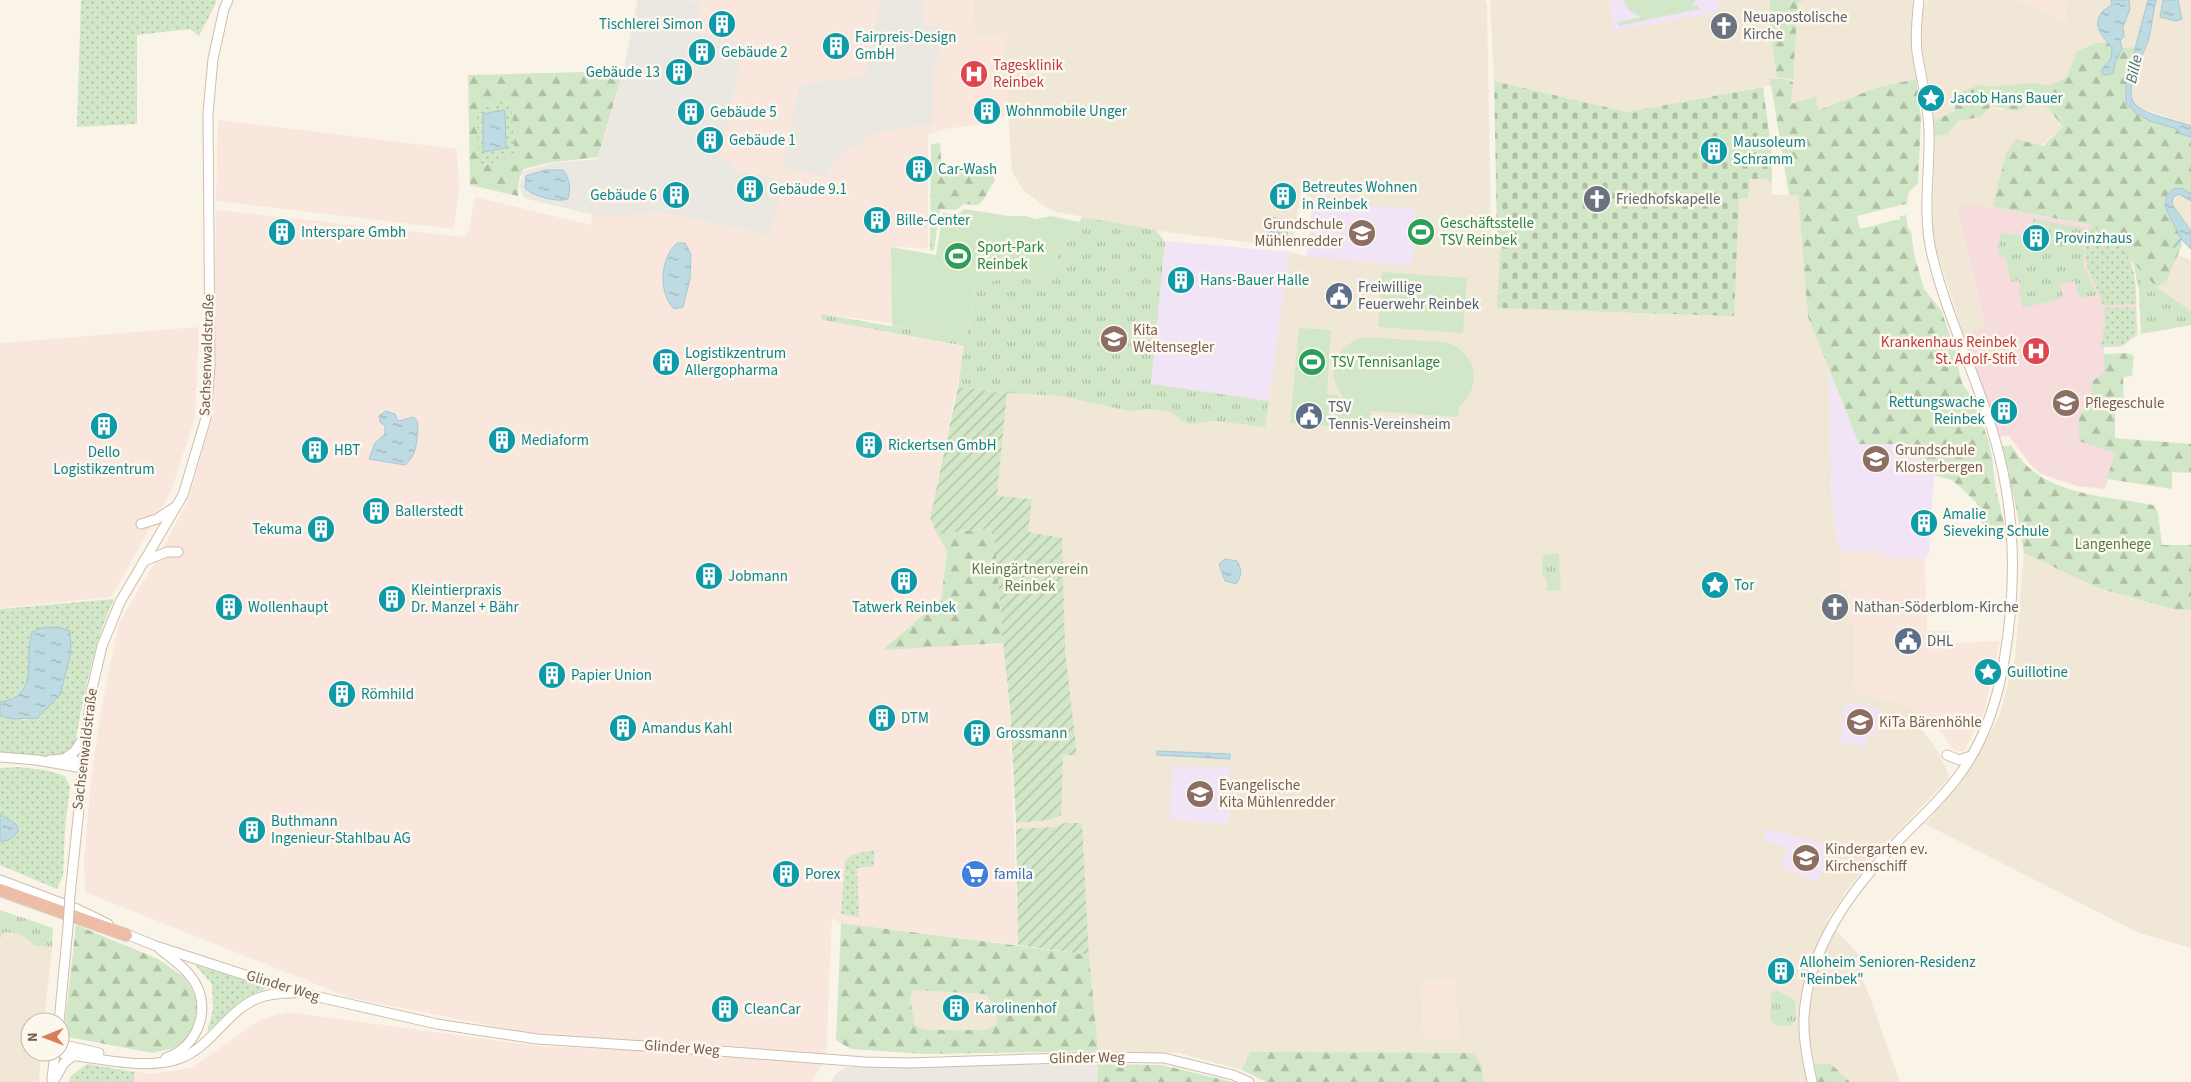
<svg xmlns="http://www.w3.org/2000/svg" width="2191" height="1082" font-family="'Source Sans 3',sans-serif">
  <defs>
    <pattern id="grass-dots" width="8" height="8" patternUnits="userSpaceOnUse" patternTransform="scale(1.25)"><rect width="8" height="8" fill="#d2e7c7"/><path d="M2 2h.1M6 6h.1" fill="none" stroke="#afbea4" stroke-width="1.8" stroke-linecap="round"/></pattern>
    <pattern id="forest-firs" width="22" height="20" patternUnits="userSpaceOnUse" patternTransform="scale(1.25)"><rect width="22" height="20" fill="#d2e7c7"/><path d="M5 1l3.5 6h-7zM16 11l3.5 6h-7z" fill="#afbea4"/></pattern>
    <pattern id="cemetery-stones" width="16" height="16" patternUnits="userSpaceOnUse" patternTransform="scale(1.25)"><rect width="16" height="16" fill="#d2e7c7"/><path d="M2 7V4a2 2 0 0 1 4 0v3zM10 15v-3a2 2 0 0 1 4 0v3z" fill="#afbea4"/></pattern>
    <pattern id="park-tufts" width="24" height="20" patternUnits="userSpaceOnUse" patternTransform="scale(1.25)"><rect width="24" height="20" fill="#d2e7c7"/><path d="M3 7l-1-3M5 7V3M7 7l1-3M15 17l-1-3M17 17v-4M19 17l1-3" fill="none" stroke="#afbea4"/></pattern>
    <pattern id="garden-furrows" width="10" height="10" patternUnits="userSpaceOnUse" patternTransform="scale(1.25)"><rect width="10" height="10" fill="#d2e7c7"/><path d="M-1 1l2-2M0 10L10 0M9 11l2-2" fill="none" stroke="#afbea4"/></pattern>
    <pattern id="water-ripples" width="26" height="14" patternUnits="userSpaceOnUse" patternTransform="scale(1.25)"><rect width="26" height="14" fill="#bedae2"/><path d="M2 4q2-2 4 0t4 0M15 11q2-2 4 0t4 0" fill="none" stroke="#9fb4b9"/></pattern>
  </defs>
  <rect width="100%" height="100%" fill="#faf4e8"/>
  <g fill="#f1e7d7">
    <polygon points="973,0 1485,0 1487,5 1491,234 1501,239 1498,308 1739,198 1748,198 1749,179 1766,179 1769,181 1772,184 1772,195 1798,195 1808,317 1829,371 1832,511 1840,551 1842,587 1848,587 1849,623 1854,623 1855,693 1904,704 1921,713 1929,721 1921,729 1936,748 1947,770 1949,778 1869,862 1845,893 1827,921 1868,964 1860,970 1900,1082 1850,1082 1831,1064 1815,1064 1817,1082 1483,1082 1482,1065 1250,1052 1242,1070 1179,1053 1098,1051 1089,955 1082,823 1064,823 1055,827 1016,829 1016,823 1049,820 1063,755 1077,754 1065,649 1028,532 1032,499 997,496 1007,393 1061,396 1129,411 1149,409 1170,412 1189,425 1213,421 1265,427 1289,252 1307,256 1313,199 1301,192 1293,244 1260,244 1160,231 1057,212 1044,206 1023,190 1012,172 1004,51 1008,34 975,37"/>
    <polygon points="1490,0 1914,0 1911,43 1916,79 1879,87 1817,110 1791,104 1770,79 1771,85 1627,112 1494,81"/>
    <polygon points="1927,0 2111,0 2112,3 2104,39 2109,43 2096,43 2077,51 2067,77 2050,85 2031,83 1995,86 1979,85 1960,92 1953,91 1955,111 1934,121 1930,87 1922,54 1923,9"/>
    <polygon points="2129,0 2148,0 2137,47 2122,48 2120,41 2124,37 2123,27 2127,18"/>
    <polygon points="2156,0 2191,0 2191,126 2141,108 2133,102 2131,93 2132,83 2149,37"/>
    <polygon points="2038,101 2049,109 2063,127 2000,181 1992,207 1957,206 1985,327 1964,336 1932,237 1935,136 1948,134 1958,121 1980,117 1991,106 2001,110 2028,105"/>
    <polygon points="2176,194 2179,194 2191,201 2191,231 2172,204 2173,197"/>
    <polygon points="2178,255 2191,260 2191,311 2156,287 2166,282"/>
    <polygon points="2024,553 2098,588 2177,610 2191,610 2191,948 2139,933 1925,824 1967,773 1999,717 2015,658"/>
    <polygon points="13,932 23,936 34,946 52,947 44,1022 30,1022 30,1052 41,1052 39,1082 0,1082 0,940 3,933"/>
    <polygon points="913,990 986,994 997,1012 997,1024 986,1030 924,1030 915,1026 910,999"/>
  </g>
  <g fill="#f9e7dd">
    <polygon points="637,0 973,0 975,37 1009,34 1004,51 1009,114 983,124 945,129 928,134 928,248 891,247 893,283 891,323 821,314 822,320 965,347 930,518 947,551 941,600 882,649 1003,643 1010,708 1018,945 841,923 832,918 826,1059 811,1082 69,1082 71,1076 87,1064 150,1074 191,1068 260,1020 287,1012 538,1046 818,1059 543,1036 351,998 85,892 84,863 91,778 102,704 119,623 162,550 188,500 213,415 216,210 464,237 469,230 475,197 591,225 598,157 623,71"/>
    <polygon points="2015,0 2065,0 2067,22"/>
    <polygon points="218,120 457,149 459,189 454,229 216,201"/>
    <polygon points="199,327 195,417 171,491 111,597 0,608 0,343"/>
    <polygon points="1840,551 1884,551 1885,558 1925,558 1927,631 1950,631 1951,643 2000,641 1984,712 1964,751 1958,752 1953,749 1944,736 1921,713 1904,704 1855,693 1854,623 1849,623 1848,588 1842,588"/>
    <polygon points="1456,979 1459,1039 1423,1039 1421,981"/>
  </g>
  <g fill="#ebe7e1">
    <polygon points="639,0 681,0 701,4 695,32 744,43 720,157 729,161 737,171 783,181 770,235 661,212 603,217 527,199 523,196 520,186 524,171 554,163 599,159 624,71"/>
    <polygon points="881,0 921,0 924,26 937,26 940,52 933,69 933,124 904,128 867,136 862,143 855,146 837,158 826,176 782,167 800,84 865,77"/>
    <polygon points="1098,1064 1097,1082 831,1082 835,1075 845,1067"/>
  </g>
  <g fill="#f1e4f7">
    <polygon points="1609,0 1717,0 1719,9 1712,13 1614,31"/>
    <polygon points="1313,199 1415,210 1412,266 1307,256"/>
    <polygon points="1168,241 1289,252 1269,401 1151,385 1165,242"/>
    <polygon points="1829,371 1859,444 1907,444 1934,475 1929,554 1925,558 1884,558 1884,551 1840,551 1832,511"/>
    <polygon points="1845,702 1879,709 1875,736 1869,736 1865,747 1840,743"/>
    <polygon points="1172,766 1229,768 1229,824 1170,820"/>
    <polygon points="1764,828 1833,847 1818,882 1781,868 1787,847 1763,840"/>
  </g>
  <polygon fill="#f7dcdd" points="1957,206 1984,206 2091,225 2131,259 2136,291 2137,335 2122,346 2104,347 2104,372 2093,381 2089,402 2079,416 2115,453 2105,489 2077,486 2041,474 2030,464 2009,436 1998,437 1964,336 1985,326"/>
  <g fill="url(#grass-dots)">
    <polygon points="81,0 216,0 216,3 199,36 190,29 137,35 137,124 77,127"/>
    <polygon points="508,102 512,106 514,153 505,161 477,166 476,109"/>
    <path d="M2091,225C2128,245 2137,263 2136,304L2103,306C2100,293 2093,282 2088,269C2083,257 2087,237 2091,225Z"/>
    <polygon points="2136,307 2137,335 2122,346 2101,347 2105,325 2104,308"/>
    <path d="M114,599C95,640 86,684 78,728C76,738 75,751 65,755C53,760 15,754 0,753V716L25,720L60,695L71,652L32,632C23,659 41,697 0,702V609Z"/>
    <polygon points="19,767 45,770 65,776 70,786 65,829 63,876 57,889 0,865 0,841 4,842 17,825 0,814 0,768"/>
    <polygon points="874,850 874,866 857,868 859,917 841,914 845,861 851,855"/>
    <polygon points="195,965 269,987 247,997 207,1032 213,1010 212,984"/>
    <polygon points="87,1064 134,1072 134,1082 69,1082 71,1076"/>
  </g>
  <g fill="url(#forest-firs)" fill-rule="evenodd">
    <polygon points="1770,0 1805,0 1798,2 1793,79 1777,77 1770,28"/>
    <polygon points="2096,43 2109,43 2112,48 2111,59 2102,69 2113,73 2115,63 2122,48 2137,47 2132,62 2126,103 2137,114 2150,121 2177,129 2181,134 2191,137 2191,194 2181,188 2174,189 2166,207 2181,239 2182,245 2166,282 2156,287 2108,236 2091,225 1992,207 2007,151 2016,139 2043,146 2063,127 2049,109 2038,101 2018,111 1991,106 1980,117 1958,121 1948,134 1935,136 1934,121 1955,111 1953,91 1960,92 1979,85 1995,86 2031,83 2050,85 2067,77 2077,51"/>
    <path d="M623,71L598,157L547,163L524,169L519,179L518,196L470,185L468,75ZM508,102L512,106L514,153L505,155V161L478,166L477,109Z"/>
    <polygon points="1770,79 1783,79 1793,82 1791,104 1816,97 1818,110 1879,87 1916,79 1921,117 1918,183 1908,193 1907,206 1905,204 1857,216 1860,229 1900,219 1900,216 1906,215 1908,228 1911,231 1914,254 1924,289 1941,310 1958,358 1959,372 1963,385 1972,397 1988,439 1992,457 1995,485 2008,540 1992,539 1982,525 1976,502 1952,480 1934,475 1907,444 1859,444 1808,317 1798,195 1789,195"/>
    <polygon points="940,143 942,171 989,169 995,179 984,199 978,205 964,204 956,210 940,209 934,250 930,251 931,144"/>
    <polygon points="2127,353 2134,356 2132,376 2123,377 2124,406 2115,409 2115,438 2191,444 2191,473 2172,472 2172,489 2107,479 2115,453 2079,441 2079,416 2089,402 2093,381 2104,372 2104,354"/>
    <path d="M2011,445C2015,451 2019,458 2024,463C2056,496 2111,497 2153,505L2158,512L2162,545H2191V610H2177L2098,588L2024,553L2015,502L2001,447Z"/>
    <polygon points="994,528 1003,643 882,650 941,600 947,551 937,534"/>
    <path d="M841,923L1089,955L1098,1051L925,1054L851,1049L836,1040ZM913,990L986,994L997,1012V1024L986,1030H924L915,1025L910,999Z"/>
    <polygon points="76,925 158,959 184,977 197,998 196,1020 190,1038 174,1048 153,1053 68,1037 64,1032"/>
    <polygon points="1250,1052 1474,1053 1482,1065 1483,1082 1266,1082 1242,1070"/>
    <polygon points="1098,1064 1162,1065 1233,1082 1097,1082"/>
    <polygon points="1815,1064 1831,1064 1850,1082 1817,1082"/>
  </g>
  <polygon fill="url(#cemetery-stones)" points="1494,81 1627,112 1763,87 1772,154 1772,184 1766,179 1750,179 1748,198 1739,198 1734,316 1497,308 1501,239 1497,237"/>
  <g fill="url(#park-tufts)">
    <polygon points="1082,217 1156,230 1165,242 1151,384 1269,401 1265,427 1213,421 1189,425 1170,412 1149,409 1129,411 1061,396 1007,393 958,387 964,346 822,320 821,314 966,339 976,287 1010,275 1045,278"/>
    <polygon points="2033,219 2085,228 2084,267 2097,295 2083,298 2078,294 2074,281 2060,284 2063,298 2023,308 2018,290 2021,289 2019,280 2011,282 2005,256 2000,257 1998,248 2000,233 2027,236 2026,243 2044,245 2046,233 2031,231"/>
    <polygon points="2133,262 2156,287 2191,311 2191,325 2141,334 2139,291"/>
    <polygon points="1559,553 1561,590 1547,591 1546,578 1542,575 1543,555"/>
    <path d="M0,910L53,928L52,947L34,946C26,936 16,931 3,933L0,940Z"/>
    <polygon points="1776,990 1795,1000 1796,1020 1790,1026 1774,1025 1770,1019 1771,993"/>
  </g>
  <g fill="url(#garden-furrows)">
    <polygon points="958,387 1007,393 997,496 1032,499 1028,532 1062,538 1065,649 1077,755 1063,755 1061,815 1049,820 1016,823 1010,708 1003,643 994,528 937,534 930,518"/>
    <polygon points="1064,823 1082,823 1089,955 1018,945 1016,829 1055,827"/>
  </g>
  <g fill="#d2e7c7">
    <polygon points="1623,0 1696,0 1691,6 1698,5 1699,9 1619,26 1618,22 1641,17 1629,10"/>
    <polygon points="964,209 1009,216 1026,216 1036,219 1051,216 1079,222 1045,278 1010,275 976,287 966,339 892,326 891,247 936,255 943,213 957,215"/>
    <polygon points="1106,264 1129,266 1128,278 1105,275"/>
    <polygon points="1382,272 1467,278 1463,333 1378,327"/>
    <path d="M1299,328L1331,330L1327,394L1339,395V410H1346L1344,409C1345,396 1340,396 1336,384C1328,363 1343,342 1364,337L1442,342C1475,347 1485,386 1459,407L1458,417L1371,411L1369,429L1290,423Z"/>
  </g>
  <g fill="url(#water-ripples)" stroke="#a5c9d3">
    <path d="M2111,0H2129L2130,9L2123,27L2124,37L2120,41L2122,48L2115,63L2113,73L2107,75L2102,74V69L2111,59L2112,48C2104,38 2090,25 2103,11C2107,7 2110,8 2112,3Z"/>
    <path d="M2148,0H2156C2153,12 2152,25 2149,38C2145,53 2123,89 2134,103C2144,115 2176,120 2191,126V137L2181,134L2177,129L2150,121L2137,114L2126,103V82Z"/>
    <polygon points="2163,0 2178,0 2182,19 2176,21 2160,17"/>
    <polygon points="503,110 505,111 506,148 483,152 483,114"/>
    <path d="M545,170H563C570,179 571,188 568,199C557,203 532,196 525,188L526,176Z"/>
    <polygon points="2181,188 2191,194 2191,201 2179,194 2173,197 2172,204 2191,231 2191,249 2181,239 2165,207 2167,195 2174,189"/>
    <polygon points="1269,217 1289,220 1286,241 1267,239"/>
    <path d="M677,243H685L691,254L690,279L683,307L674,309C658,293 660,258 677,243Z"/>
    <path d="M386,411L395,414L398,421L414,417L418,423C417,439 418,454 405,465L369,459L375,443L385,434V426L380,422L379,416Z"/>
    <path d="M1225,559L1237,561C1242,569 1242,576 1236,584L1225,581L1219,564Z"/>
    <path d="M58,627L70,631L71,652L60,695L37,718L13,719L0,716V702C41,697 23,659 32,632L40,628Z"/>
    <polygon points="1157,751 1230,754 1230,759 1157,755"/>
    <path d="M0,814L17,825L18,832C12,838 9,842 0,841Z"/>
  </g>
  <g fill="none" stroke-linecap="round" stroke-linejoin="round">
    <polyline stroke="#a5c9d3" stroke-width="2" points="2174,247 2181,239"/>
    <defs>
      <g id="secondary">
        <polyline points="141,524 157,519 175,507"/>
        <polyline points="144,561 167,552 178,552"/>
        <polyline points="1947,755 1959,760 1971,756"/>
        <polyline points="0,757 37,760 82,768"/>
        <polyline points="64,759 74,752 83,739"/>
        <path d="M50,760C63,759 75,755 82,768"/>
        <polyline points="0,880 77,909 108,924"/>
        <polyline points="70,895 91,693 102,646 120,602 183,495 206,418 210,366 208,113 213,59 224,9 228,0"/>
        <polyline points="121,932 156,946 301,993 437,1024 537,1039 706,1050 865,1062 909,1063 1099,1057 1164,1058 1233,1075 1249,1082"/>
        <path d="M160,949C172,959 186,968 194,981C212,1010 197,1047 166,1058"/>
        <polyline points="59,1022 68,927"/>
        <polyline points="60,1044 99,1053"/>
        <path d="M59,1052L67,1055C103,1058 146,1071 181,1058C212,1046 226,1012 256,999C267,994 281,993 293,993"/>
        <polyline points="52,1079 55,1052"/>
        <polyline points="53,1082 64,1063 74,1055"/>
        <path d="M1812,1082C1808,1061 1803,1040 1804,1018C1807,949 1851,890 1897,842C1917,821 1939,802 1957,778C1983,744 1997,703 2004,661C2017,586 2016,510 1994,436C1976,375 1947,317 1932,255C1922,214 1930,174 1929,133C1929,105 1921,79 1917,52C1915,35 1917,17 1919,0"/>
      </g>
      <polyline id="highway" points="0,890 126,935"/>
    </defs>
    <use href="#secondary" stroke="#cebeac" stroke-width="11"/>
    <use href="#highway" stroke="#d8d2cd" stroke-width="14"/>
    <use href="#secondary" stroke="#fff" stroke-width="9"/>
    <use href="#highway" stroke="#eebda5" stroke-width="12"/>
    <defs>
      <polyline id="secondary-bridge" points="68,927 70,895"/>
    </defs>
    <use href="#secondary-bridge" stroke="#cebeac" stroke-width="11" stroke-linecap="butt"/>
    <use href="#secondary-bridge" stroke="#fff" stroke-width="9"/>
  </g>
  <defs>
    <symbol id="building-disc" viewBox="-11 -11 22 22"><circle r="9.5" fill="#0f9aa8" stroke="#fdf8ee"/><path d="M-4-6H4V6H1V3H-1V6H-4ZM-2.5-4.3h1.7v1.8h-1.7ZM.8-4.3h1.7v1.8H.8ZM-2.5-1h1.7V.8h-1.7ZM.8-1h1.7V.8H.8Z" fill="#fff"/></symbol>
    <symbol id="church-disc" viewBox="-11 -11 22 22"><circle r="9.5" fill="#6b7280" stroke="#fdf8ee"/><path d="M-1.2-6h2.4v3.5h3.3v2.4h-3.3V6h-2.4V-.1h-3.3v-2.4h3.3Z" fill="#fff"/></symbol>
    <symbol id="hospital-disc" viewBox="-11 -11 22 22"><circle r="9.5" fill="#e0444e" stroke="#fdf8ee"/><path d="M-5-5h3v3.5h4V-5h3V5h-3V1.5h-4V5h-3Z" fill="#fff"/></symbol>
    <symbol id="sight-disc" viewBox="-11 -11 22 22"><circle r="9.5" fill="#0f9aa8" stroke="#fdf8ee"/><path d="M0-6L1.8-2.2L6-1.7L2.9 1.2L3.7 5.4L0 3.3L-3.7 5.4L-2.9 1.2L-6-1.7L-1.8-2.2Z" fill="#fff"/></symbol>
    <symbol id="stadium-disc" viewBox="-11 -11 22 22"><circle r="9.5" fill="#2e9e5b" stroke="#fdf8ee"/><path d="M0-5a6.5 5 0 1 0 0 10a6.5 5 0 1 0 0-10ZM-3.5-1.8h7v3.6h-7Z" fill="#fff"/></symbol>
    <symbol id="school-disc" viewBox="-11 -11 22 22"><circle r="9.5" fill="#8d6e63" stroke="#fdf8ee"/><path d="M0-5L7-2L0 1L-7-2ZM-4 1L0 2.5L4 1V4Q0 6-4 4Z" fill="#fff"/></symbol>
    <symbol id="civic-disc" viewBox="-11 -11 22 22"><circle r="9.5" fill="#5c6f8a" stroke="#fdf8ee"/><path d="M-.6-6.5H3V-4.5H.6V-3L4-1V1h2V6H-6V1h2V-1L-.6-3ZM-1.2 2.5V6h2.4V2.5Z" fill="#fff"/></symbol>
    <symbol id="university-disc" viewBox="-11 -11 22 22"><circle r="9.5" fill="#8d6e63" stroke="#fdf8ee"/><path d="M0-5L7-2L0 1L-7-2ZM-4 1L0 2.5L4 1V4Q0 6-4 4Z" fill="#fff"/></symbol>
    <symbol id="supermarket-disc" viewBox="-11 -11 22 22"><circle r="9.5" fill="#3f7fe0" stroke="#fdf8ee"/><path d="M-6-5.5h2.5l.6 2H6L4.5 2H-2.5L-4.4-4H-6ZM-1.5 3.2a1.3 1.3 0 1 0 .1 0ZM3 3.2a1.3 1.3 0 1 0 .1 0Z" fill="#fff"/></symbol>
  </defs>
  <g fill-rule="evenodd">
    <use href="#building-disc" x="706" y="8" width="32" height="32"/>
    <use href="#church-disc" x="1708" y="10" width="32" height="32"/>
    <use href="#building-disc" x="820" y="30" width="32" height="32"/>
    <use href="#building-disc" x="686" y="36" width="32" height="32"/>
    <use href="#building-disc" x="663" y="56" width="32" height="32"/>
    <use href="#hospital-disc" x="958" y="58" width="32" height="32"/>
    <use href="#sight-disc" x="1915" y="82" width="32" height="32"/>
    <use href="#building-disc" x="971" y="95" width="32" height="32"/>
    <use href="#building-disc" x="675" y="96" width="32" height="32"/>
    <use href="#building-disc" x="694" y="124" width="32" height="32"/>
    <use href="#building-disc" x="1698" y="135" width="32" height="32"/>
    <use href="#building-disc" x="903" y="153" width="32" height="32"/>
    <use href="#building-disc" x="734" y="173" width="32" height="32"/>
    <use href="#building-disc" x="660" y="179" width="32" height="32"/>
    <use href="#building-disc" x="1267" y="180" width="32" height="32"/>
    <use href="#church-disc" x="1581" y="183" width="32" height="32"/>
    <use href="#building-disc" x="861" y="204" width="32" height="32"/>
    <use href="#building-disc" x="266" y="216" width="32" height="32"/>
    <use href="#stadium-disc" x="1405" y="216" width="32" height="32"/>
    <use href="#school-disc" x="1346" y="217" width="32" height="32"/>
    <use href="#building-disc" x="2020" y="222" width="32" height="32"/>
    <use href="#stadium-disc" x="942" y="240" width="32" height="32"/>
    <use href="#building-disc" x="1165" y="264" width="32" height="32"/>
    <use href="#civic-disc" x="1323" y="280" width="32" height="32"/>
    <use href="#school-disc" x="1098" y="323" width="32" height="32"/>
    <use href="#hospital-disc" x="2020" y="335" width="32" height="32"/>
    <use href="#building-disc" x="650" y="346" width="32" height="32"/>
    <use href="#stadium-disc" x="1296" y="346" width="32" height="32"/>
    <use href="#university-disc" x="2050" y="387" width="32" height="32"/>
    <use href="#building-disc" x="1988" y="395" width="32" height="32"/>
    <use href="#civic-disc" x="1293" y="400" width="32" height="32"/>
    <use href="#building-disc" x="88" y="410" width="32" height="32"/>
    <use href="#building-disc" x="486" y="424" width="32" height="32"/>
    <use href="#building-disc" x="853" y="429" width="32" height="32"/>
    <use href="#building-disc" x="299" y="434" width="32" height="32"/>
    <use href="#school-disc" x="1860" y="443" width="32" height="32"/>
    <use href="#building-disc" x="360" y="495" width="32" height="32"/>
    <use href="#building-disc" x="1908" y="507" width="32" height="32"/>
    <use href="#building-disc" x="305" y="513" width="32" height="32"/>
    <use href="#building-disc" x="693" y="560" width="32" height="32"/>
    <use href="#building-disc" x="888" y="565" width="32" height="32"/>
    <use href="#sight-disc" x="1699" y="569" width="32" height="32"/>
    <use href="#building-disc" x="376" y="583" width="32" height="32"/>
    <use href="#building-disc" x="213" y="591" width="32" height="32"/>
    <use href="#church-disc" x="1819" y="591" width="32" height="32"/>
    <use href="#civic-disc" x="1892" y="625" width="32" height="32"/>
    <use href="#sight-disc" x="1972" y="656" width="32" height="32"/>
    <use href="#building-disc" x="536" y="659" width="32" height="32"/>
    <use href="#building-disc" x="326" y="678" width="32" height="32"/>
    <use href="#building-disc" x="866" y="702" width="32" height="32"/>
    <use href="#school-disc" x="1844" y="706" width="32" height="32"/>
    <use href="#building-disc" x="607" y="712" width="32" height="32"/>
    <use href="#building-disc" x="961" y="717" width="32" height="32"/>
    <use href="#school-disc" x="1184" y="778" width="32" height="32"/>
    <use href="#building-disc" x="236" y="814" width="32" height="32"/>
    <use href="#school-disc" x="1790" y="842" width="32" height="32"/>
    <use href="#building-disc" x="770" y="858" width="32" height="32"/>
    <use href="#supermarket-disc" x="959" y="858" width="32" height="32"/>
    <use href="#building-disc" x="1765" y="955" width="32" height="32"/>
    <use href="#building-disc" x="940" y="992" width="32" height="32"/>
    <use href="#building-disc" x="709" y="993" width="32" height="32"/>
  </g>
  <g text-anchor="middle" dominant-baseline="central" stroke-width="5" stroke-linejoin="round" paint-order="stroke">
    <g font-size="15" fill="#5b616d" stroke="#fdf8ee" text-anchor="start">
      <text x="1743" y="17">Neuapostolische<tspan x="1743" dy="17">Kirche</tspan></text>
      <text x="1616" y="199">Friedhofskapelle</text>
      <text x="1854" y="607">Nathan-Söderblom-Kirche</text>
    </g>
    <g font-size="15" fill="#0d838f" stroke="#fdf8ee" text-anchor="start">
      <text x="703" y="24" text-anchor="end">Tischlerei Simon</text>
      <text x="855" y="37">Fairpreis-Design<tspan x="855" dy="17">GmbH</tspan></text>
      <text x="721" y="52">Gebäude 2</text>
      <text x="660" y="72" text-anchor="end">Gebäude 13</text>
      <text x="1950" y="98">Jacob Hans Bauer</text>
      <text x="1006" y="111">Wohnmobile Unger</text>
      <text x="710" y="112">Gebäude 5</text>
      <text x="729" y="140">Gebäude 1</text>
      <text x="1733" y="142">Mausoleum<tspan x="1733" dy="17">Schramm</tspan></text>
      <text x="938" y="169">Car-Wash</text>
      <text x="1302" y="187">Betreutes Wohnen<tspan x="1302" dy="17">in Reinbek</tspan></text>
      <text x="769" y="189">Gebäude 9.1</text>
      <text x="657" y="195" text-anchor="end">Gebäude 6</text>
      <text x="896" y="220">Bille-Center</text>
      <text x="301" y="232">Interspare Gmbh</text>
      <text x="2055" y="238">Provinzhaus</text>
      <text x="1200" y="280">Hans-Bauer Halle</text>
      <text x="685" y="353">Logistikzentrum<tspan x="685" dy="17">Allergopharma</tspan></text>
      <text x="1985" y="402" text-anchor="end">Rettungswache<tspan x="1985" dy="17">Reinbek</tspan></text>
      <text x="521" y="440">Mediaform</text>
      <text x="888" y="445">Rickertsen GmbH</text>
      <text x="334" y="450">HBT</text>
      <text x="104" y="452" text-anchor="middle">Dello<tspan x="104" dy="17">Logistikzentrum</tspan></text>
      <text x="395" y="511">Ballerstedt</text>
      <text x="1943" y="514">Amalie<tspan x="1943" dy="17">Sieveking Schule</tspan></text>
      <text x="302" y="529" text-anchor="end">Tekuma</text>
      <text x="728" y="576">Jobmann</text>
      <text x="1734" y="585">Tor</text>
      <text x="411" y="590">Kleintierpraxis<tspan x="411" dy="17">Dr. Manzel + Bähr</tspan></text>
      <text x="248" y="607">Wollenhaupt</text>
      <text x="904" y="607" text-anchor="middle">Tatwerk Reinbek</text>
      <text x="2007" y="672">Guillotine</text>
      <text x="571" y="675">Papier Union</text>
      <text x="361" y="694">Römhild</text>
      <text x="901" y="718">DTM</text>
      <text x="642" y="728">Amandus Kahl</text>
      <text x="996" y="733">Grossmann</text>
      <text x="271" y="821">Buthmann<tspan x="271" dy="17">Ingenieur-Stahlbau AG</tspan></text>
      <text x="805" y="874">Porex</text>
      <text x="1800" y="962">Alloheim Senioren-Residenz<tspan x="1800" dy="17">"Reinbek"</tspan></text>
      <text x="975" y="1008">Karolinenhof</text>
      <text x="744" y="1009">CleanCar</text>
    </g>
    <g font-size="15" fill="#be3a42" stroke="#fdf8ee" text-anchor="start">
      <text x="993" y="65">Tagesklinik<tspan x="993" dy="17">Reinbek</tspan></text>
      <text x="2017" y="342" text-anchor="end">Krankenhaus Reinbek<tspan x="2017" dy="17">St. Adolf-Stift</tspan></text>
    </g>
    <g font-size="15" fill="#27864d" stroke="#fdf8ee" text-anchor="start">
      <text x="1440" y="223">Geschäftsstelle<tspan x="1440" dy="17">TSV Reinbek</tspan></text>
      <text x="977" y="247">Sport-Park<tspan x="977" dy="17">Reinbek</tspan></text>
      <text x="1331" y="362">TSV Tennisanlage</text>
    </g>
    <g font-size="15" fill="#785e54" stroke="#fdf8ee" text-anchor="start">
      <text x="1343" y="224" text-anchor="end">Grundschule<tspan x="1343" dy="17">Mühlenredder</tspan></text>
      <text x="1133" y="330">Kita<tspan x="1133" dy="17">Weltensegler</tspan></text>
      <text x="2085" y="403">Pflegeschule</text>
      <text x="1895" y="450">Grundschule<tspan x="1895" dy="17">Klosterbergen</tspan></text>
      <text x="1879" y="722">KiTa Bärenhöhle</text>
      <text x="1219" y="785">Evangelische<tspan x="1219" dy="17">Kita Mühlenredder</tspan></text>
      <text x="1825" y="849">Kindergarten ev.<tspan x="1825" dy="17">Kirchenschiff</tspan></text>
    </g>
    <g font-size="15" fill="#4e5e75" stroke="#fdf8ee" text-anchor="start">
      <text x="1358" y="287">Freiwillige<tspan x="1358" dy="17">Feuerwehr Reinbek</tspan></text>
      <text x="1328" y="407">TSV<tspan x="1328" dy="17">Tennis-Vereinsheim</tspan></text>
      <text x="1927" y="641">DHL</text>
    </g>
    <g font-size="15" fill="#725d4e" stroke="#fdf8ee">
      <text transform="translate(207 355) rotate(-88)">Sachsenwaldstraße</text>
      <text transform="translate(85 749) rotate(-83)">Sachsenwaldstraße</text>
      <text transform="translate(283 986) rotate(17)">Glinder Weg</text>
      <text transform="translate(682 1048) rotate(4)">Glinder Weg</text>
      <text transform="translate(1087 1058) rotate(-1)">Glinder Weg</text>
    </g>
    <g font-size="15" fill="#557c4a" stroke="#fdf8ee">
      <text x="2113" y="544">Langenhege</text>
      <text x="1030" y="569">Kleingärtnerverein<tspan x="1030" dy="17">Reinbek</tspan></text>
    </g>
    <g font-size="15" fill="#366cbe" stroke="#fdf8ee" text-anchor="start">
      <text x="994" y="874">famila</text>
    </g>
    <g font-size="16" font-style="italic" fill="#4a7583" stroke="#fdf8ee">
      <text transform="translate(2134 69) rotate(-77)">Bille</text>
    </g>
  </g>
  <g transform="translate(45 1037) rotate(269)"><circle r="24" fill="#fdf8ee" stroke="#c5baae"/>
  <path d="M0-4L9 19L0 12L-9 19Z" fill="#d87e59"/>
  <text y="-8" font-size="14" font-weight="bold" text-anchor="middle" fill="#725d4e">N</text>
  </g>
</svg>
